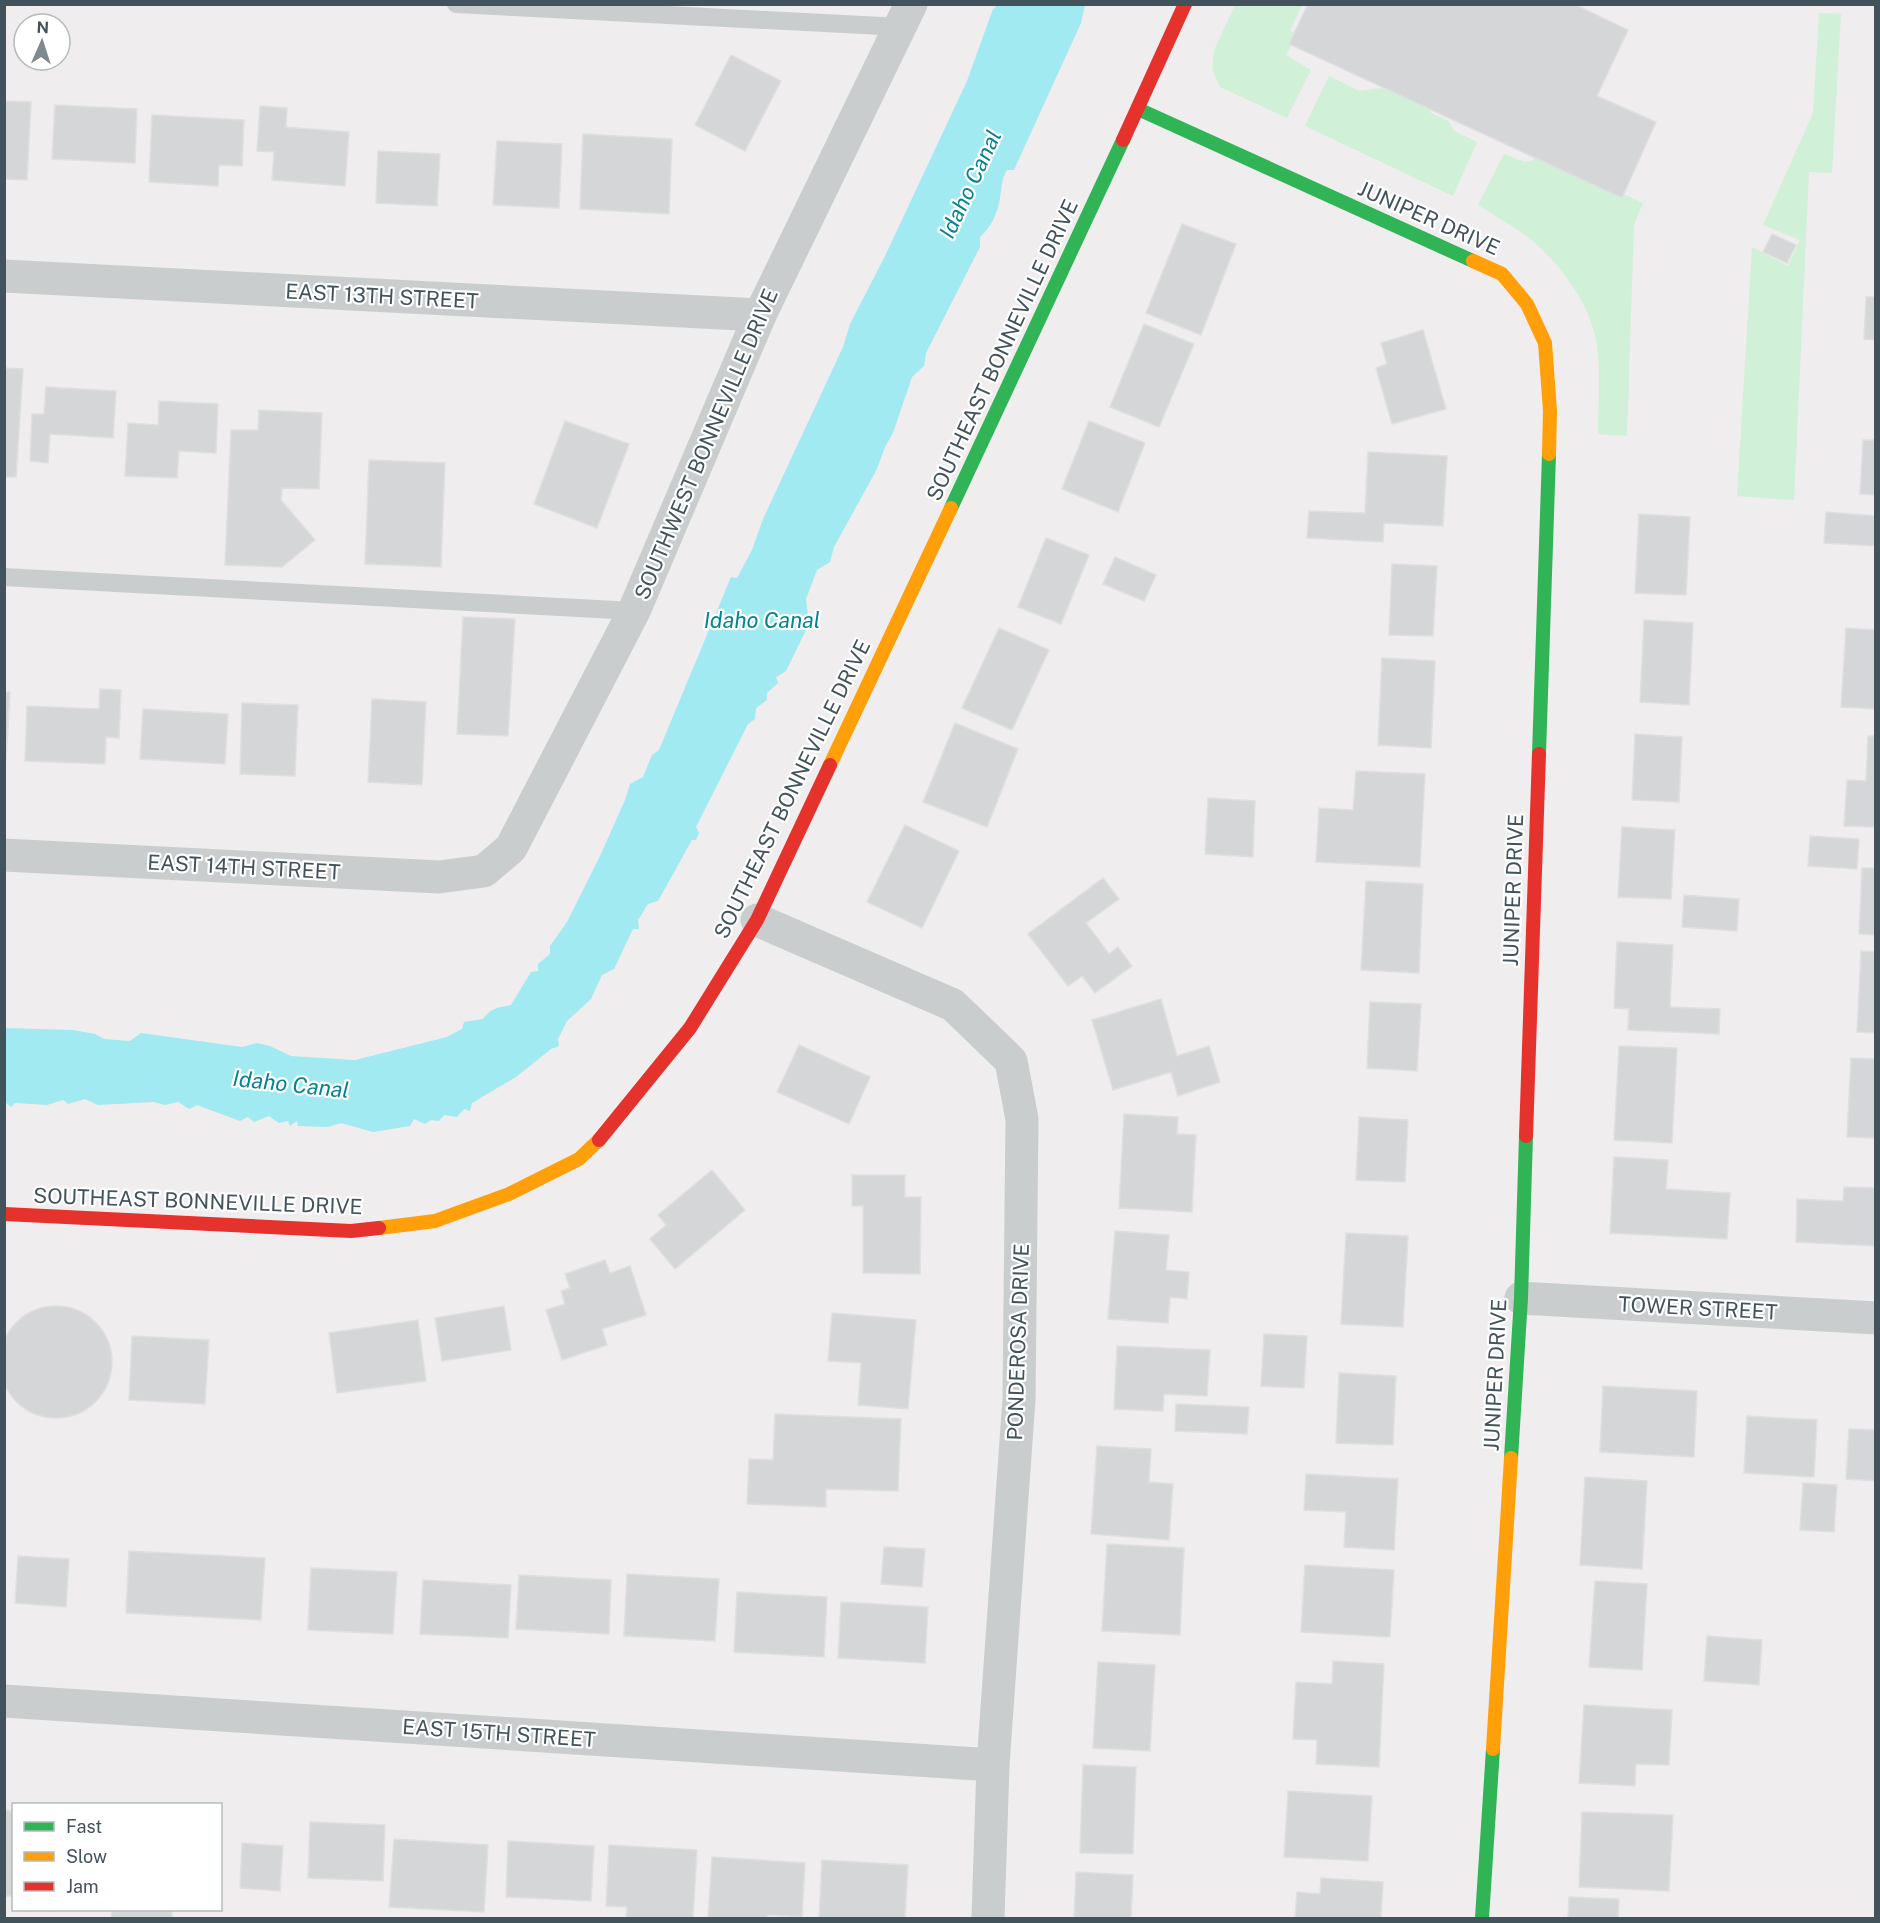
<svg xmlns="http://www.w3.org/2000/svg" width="1880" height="1923" font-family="'Public Sans',sans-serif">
  <rect width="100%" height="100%" fill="#efeded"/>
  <g fill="#d0f0d8">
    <polygon points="1235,5 1302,5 1290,30 1297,35 1286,55 1311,70 1287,118 1220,87 1212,69 1214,50"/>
    <polygon points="1819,13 1841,14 1832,173 1809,172 1794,500 1737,496 1752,247 1788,266 1800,240 1763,225 1813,113"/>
    <polygon points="1329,76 1359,91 1382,88 1394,93 1399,87 1427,102 1431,113 1448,121 1454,131 1477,142 1453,196 1305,126"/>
    <path d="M1536,153L1643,203L1634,225L1627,436L1598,434C1598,405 1601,374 1597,345C1592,307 1559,261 1529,238C1513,226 1495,216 1478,205L1504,154L1525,162L1533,160Z"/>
  </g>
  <path fill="#a1eaf1" d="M998,5H1085L1081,23L1014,170H1007C1001,179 1002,188 1000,198C998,212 991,228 980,237V247L926,353L924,366L912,377L893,433L885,447L877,469L834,547L830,562L817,570L806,599L809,624L786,671L776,677L778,683L767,693V700L756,708L755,719L748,724L696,827L699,833L696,840H692L658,901L648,904L638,920L639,929H633L614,969L602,975L591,999L567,1021L558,1039L559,1046L551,1049L516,1077L472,1103L470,1111L464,1109L457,1117L444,1115L439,1121L431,1120L425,1124L414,1119L410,1126L373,1132L341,1123L328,1127L298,1126L297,1121L290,1126L288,1121L279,1123L269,1116L254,1122L248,1117L240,1121L197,1105L189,1109L178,1102L165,1105L154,1102L98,1105L85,1099L68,1104L63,1100L47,1105L15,1103L11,1107L5,1102V1028L73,1030L95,1034L104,1039L130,1041L141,1033L242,1047L257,1043L270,1046L291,1056L355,1060L447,1037L462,1029L464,1022L483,1019C490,1008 499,1007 511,1005L531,972L538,971V964L550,954V946L567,922L600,856L625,800L630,784L643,777L652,755L659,750L731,577L737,578L752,550L763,519L843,347L850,324L885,256L967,81L993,9Z"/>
  <g fill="#d5d6d7" stroke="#e0dfe0" stroke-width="1.5">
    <polygon points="1308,4 1574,4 1628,30 1597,96 1656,122 1622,198 1289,44"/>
    <polygon points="731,55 781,81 745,151 695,125"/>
    <polygon points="4,101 31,102 27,180 4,179"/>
    <polygon points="55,105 137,109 135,163 52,159"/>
    <polygon points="260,106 287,108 286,127 349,132 345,186 272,180 274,152 257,151"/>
    <polygon points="152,115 244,120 242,166 219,165 218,186 149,182"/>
    <polygon points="583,134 672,139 669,214 580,209"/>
    <polygon points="497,141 562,144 559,208 493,205"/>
    <polygon points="378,151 440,154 437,206 376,203"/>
    <polygon points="1182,224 1236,244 1201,335 1146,313"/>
    <polygon points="1772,234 1796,245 1787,263 1763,252"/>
    <polygon points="1866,297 1876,297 1876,340 1864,339"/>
    <polygon points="1144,324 1194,344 1159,427 1110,407"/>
    <polygon points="1423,330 1446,409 1392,424 1376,368 1387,364 1381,343"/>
    <polygon points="4,368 23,369 16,477 4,477"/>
    <polygon points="46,387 116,391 113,438 50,434 48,463 30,461 32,414 44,414"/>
    <polygon points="159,401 218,404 216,453 179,451 177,478 125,476 128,423 158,425"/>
    <polygon points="259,410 322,413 319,489 282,488 281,500 315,540 282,567 225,565 231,430 258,430"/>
    <polygon points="565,421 629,444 597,528 534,504"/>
    <polygon points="1089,421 1145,443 1118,512 1062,489"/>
    <polygon points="1863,440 1876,440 1876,495 1860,494"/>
    <polygon points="1368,452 1447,456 1443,526 1384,523 1383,542 1307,538 1309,511 1365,513"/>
    <polygon points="369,460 445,463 441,567 365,564"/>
    <polygon points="1826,512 1876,516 1876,546 1824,543"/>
    <polygon points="1639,514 1690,517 1686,595 1635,593"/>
    <polygon points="1046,538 1089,555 1061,624 1018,607"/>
    <polygon points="1115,557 1156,575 1144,601 1103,584"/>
    <polygon points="1392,564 1437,566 1433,636 1389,635"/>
    <polygon points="463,617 515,619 508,736 457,734"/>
    <polygon points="1644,620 1693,623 1689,705 1640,702"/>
    <polygon points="999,628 1049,650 1012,730 962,708"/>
    <polygon points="1846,628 1876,630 1876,709 1841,707"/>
    <polygon points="1382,658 1435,661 1431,748 1378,745"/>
    <polygon points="100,689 121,690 119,738 106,737 105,764 25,761 27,706 99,709"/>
    <polygon points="4,692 10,692 6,760 4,760"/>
    <polygon points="372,699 426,702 422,785 368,782"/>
    <polygon points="242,703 298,705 295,776 240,774"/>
    <polygon points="143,709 228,714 225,764 140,759"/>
    <polygon points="955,723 1018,749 987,827 923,802"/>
    <polygon points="1635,734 1682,737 1679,802 1632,800"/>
    <polygon points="1868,736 1876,736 1876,827 1844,826 1847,780 1866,781"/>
    <polygon points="1356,771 1425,774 1420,867 1316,862 1319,808 1353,810"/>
    <polygon points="1208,798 1255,801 1253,857 1205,854"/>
    <polygon points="905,825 959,851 922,928 867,902"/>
    <polygon points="1622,827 1675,830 1671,899 1618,897"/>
    <polygon points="1810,836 1859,839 1857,869 1808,866"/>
    <polygon points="1862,868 1876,868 1876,935 1859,934"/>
    <polygon points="1103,878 1119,899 1086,923 1109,954 1118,947 1132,966 1095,993 1082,976 1068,986 1028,934"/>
    <polygon points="1366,881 1423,884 1419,973 1361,970"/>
    <polygon points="1684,895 1739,899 1737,931 1682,927"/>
    <polygon points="1617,942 1673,945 1670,1007 1720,1009 1719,1034 1628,1030 1629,1009 1614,1008"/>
    <polygon points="1861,951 1876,952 1876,1033 1857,1032"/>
    <polygon points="1161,999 1177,1056 1209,1046 1220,1082 1178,1096 1171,1072 1113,1090 1092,1020"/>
    <polygon points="1370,1002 1421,1004 1417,1071 1367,1068"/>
    <polygon points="799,1045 870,1077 849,1124 777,1092"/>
    <polygon points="1619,1046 1677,1048 1672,1143 1614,1140"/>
    <polygon points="1851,1058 1876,1059 1876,1138 1847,1137"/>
    <polygon points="1124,1114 1178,1117 1177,1134 1196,1135 1192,1212 1119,1208"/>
    <polygon points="1359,1117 1408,1120 1405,1182 1356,1180"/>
    <polygon points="1614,1157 1668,1160 1666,1189 1730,1193 1727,1239 1610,1233"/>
    <polygon points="712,1170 745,1210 675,1269 650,1239 666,1225 658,1215"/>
    <polygon points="852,1175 905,1175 905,1197 921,1197 920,1274 863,1273 863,1206 852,1206"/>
    <polygon points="1844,1187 1876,1188 1876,1246 1796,1242 1797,1199 1843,1201"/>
    <polygon points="1115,1231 1169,1235 1166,1270 1189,1272 1187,1299 1170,1297 1168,1323 1108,1319"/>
    <polygon points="1346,1233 1408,1236 1403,1327 1341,1324"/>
    <polygon points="605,1260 610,1273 630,1266 646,1315 602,1329 607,1345 562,1360 546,1310 565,1304 561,1291 570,1288 565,1274"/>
    <polygon points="504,1306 511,1350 442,1361 435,1318"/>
    <circle cx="56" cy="1362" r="56"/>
    <polygon points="832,1313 916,1320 908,1409 858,1405 861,1363 828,1361"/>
    <polygon points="418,1320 426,1381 337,1393 329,1333"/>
    <polygon points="1264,1334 1307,1336 1304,1388 1261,1386"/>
    <polygon points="132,1336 209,1340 205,1404 129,1400"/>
    <polygon points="1117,1346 1210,1350 1207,1396 1164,1394 1163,1411 1114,1409"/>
    <polygon points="1339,1373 1396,1376 1393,1445 1336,1443"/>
    <polygon points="1603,1386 1697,1391 1694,1457 1600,1452"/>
    <polygon points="1176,1404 1249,1407 1247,1434 1175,1431"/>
    <polygon points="775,1414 901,1419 898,1491 826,1489 826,1507 747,1504 749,1459 773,1460"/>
    <polygon points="1747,1416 1817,1420 1814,1477 1744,1473"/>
    <polygon points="1849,1429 1876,1430 1876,1481 1846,1479"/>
    <polygon points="1097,1446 1151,1449 1149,1482 1173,1484 1169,1540 1091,1534"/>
    <polygon points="1306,1474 1398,1479 1394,1550 1344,1547 1346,1512 1304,1510"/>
    <polygon points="1585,1477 1647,1481 1642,1569 1580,1565"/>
    <polygon points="1803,1483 1837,1485 1834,1532 1800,1530"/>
    <polygon points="1107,1544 1184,1548 1180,1635 1102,1631"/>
    <polygon points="884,1547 925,1549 922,1587 881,1584"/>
    <polygon points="129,1551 265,1558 261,1620 126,1613"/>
    <polygon points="18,1556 69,1559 66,1607 15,1603"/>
    <polygon points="1305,1565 1394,1570 1390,1637 1301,1632"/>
    <polygon points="311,1568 397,1572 393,1634 308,1630"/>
    <polygon points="627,1574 719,1579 715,1641 624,1636"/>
    <polygon points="519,1575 611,1580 609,1634 516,1629"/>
    <polygon points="423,1580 511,1585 508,1638 420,1634"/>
    <polygon points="1595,1581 1647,1584 1642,1670 1589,1667"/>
    <polygon points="737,1592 827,1597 824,1657 734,1652"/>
    <polygon points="841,1602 928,1607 925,1663 838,1658"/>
    <polygon points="1707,1636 1762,1640 1759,1685 1704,1681"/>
    <polygon points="1333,1661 1384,1664 1379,1767 1316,1764 1317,1740 1293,1739 1296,1682 1332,1684"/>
    <polygon points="1098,1662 1155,1665 1150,1751 1093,1748"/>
    <polygon points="1584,1705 1672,1710 1669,1765 1636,1764 1635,1786 1579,1783"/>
    <polygon points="1083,1765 1136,1767 1133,1854 1080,1853"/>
    <polygon points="1288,1791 1372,1796 1368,1861 1284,1857"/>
    <polygon points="4,1810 14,1811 14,1896 4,1896"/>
    <polygon points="1582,1812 1673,1815 1669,1891 1579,1887"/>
    <polygon points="310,1822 385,1825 383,1881 308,1878"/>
    <polygon points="394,1839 488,1845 484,1912 389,1907"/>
    <polygon points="508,1841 594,1846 591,1901 506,1897"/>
    <polygon points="242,1843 283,1846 280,1891 240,1888"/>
    <polygon points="609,1845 697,1850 693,1918 626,1918 627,1907 606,1906"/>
    <polygon points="712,1857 805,1863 802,1917 768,1915 768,1918 708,1918"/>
    <polygon points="822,1860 908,1865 905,1918 819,1918"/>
    <polygon points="1076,1872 1133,1875 1131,1918 1074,1918"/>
    <polygon points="1321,1878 1383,1882 1381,1918 1295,1918 1297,1892 1320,1894"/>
    <polygon points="1569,1897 1619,1899 1618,1918 1568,1918"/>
    <polygon points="112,1910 172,1910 172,1918 111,1918"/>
  </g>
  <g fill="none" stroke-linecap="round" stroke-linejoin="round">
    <g stroke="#c9cdce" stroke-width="18">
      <polyline points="456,4 901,27"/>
      <polyline points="4,577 634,611"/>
    </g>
    <g stroke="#c9cdce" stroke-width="33">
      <polyline points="4,276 760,315"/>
      <polyline points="4,855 439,877 484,871 511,848 634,611 760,315 911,4"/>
      <polyline points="757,920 953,1005 1011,1061 1022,1119 1019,1399 993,1765 988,1918"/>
      <polyline points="1521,1298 1876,1318"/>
      <polyline points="4,1701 993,1765"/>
    </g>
    <g stroke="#30b455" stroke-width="14">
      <polyline points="1138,109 1473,261"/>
      <polyline points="951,508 1123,140"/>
      <polyline points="1539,754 1549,454"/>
      <polyline points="1511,1458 1521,1298 1526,1136"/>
      <polyline points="1482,1918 1493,1749"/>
    </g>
    <g stroke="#ff9f0a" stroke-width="14">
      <polyline points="1473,261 1502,274 1527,304 1545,343 1550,411 1549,454"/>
      <polyline points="830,765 951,508"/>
      <polyline points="379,1228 435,1221 509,1194 579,1159 599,1140"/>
      <polyline points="1493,1749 1511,1458"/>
    </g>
    <g stroke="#e5322d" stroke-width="14">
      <polyline points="1123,140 1185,4"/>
      <polyline points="1526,1136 1539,754"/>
      <polyline points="599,1140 690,1028 757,920 830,765"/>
      <polyline points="4,1214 351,1231 379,1228"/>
    </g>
  </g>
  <g text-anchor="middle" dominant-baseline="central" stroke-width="4.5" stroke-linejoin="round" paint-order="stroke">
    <g font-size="21" fill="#43535b" stroke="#fff">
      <text transform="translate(1429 218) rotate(24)">JUNIPER DRIVE</text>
      <text transform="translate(382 296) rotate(3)">EAST 13TH STREET</text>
      <text transform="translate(1002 350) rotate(-65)">SOUTHEAST BONNEVILLE DRIVE</text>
      <text transform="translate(706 444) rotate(-67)">SOUTHWEST BONNEVILLE DRIVE</text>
      <text transform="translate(792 789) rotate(-64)">SOUTHEAST BONNEVILLE DRIVE</text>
      <text transform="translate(244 867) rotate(3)">EAST 14TH STREET</text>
      <text transform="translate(1513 890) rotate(-88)">JUNIPER DRIVE</text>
      <text transform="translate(198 1201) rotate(2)">SOUTHEAST BONNEVILLE DRIVE</text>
      <text transform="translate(1698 1308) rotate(3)">TOWER STREET</text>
      <text transform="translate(1018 1342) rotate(-88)">PONDEROSA DRIVE</text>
      <text transform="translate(1495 1375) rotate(-87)">JUNIPER DRIVE</text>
      <text transform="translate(499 1733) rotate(4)">EAST 15TH STREET</text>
    </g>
    <g font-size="22" font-style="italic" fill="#048391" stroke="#fff">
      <text transform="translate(970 184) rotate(-65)">Idaho Canal</text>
      <text x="762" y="620">Idaho Canal</text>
      <text transform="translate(291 1084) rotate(6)">Idaho Canal</text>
    </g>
  </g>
  <rect width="1880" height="1923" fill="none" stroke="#43535b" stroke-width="12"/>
  <rect x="12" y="1803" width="210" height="108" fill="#ffffff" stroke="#b4babd" stroke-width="1.5"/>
  <rect x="24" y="1822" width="30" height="9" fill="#30b455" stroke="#b4babd" stroke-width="1.5"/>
  <text x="66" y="1833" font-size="18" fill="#43535b">Fast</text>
  <rect x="24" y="1852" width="30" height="9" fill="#ff9f0a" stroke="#b4babd" stroke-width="1.5"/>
  <text x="66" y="1863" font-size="18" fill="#43535b">Slow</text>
  <rect x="24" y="1882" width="30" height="9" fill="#e5322d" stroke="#b4babd" stroke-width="1.5"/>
  <text x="66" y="1893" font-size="18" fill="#43535b">Jam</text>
  <g transform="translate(42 42) rotate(3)"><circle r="28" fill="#ffffff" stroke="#b4babd" stroke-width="1.5"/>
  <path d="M0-4.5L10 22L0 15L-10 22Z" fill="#7f898e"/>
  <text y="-9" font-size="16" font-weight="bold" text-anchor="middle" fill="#43535b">N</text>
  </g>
</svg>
